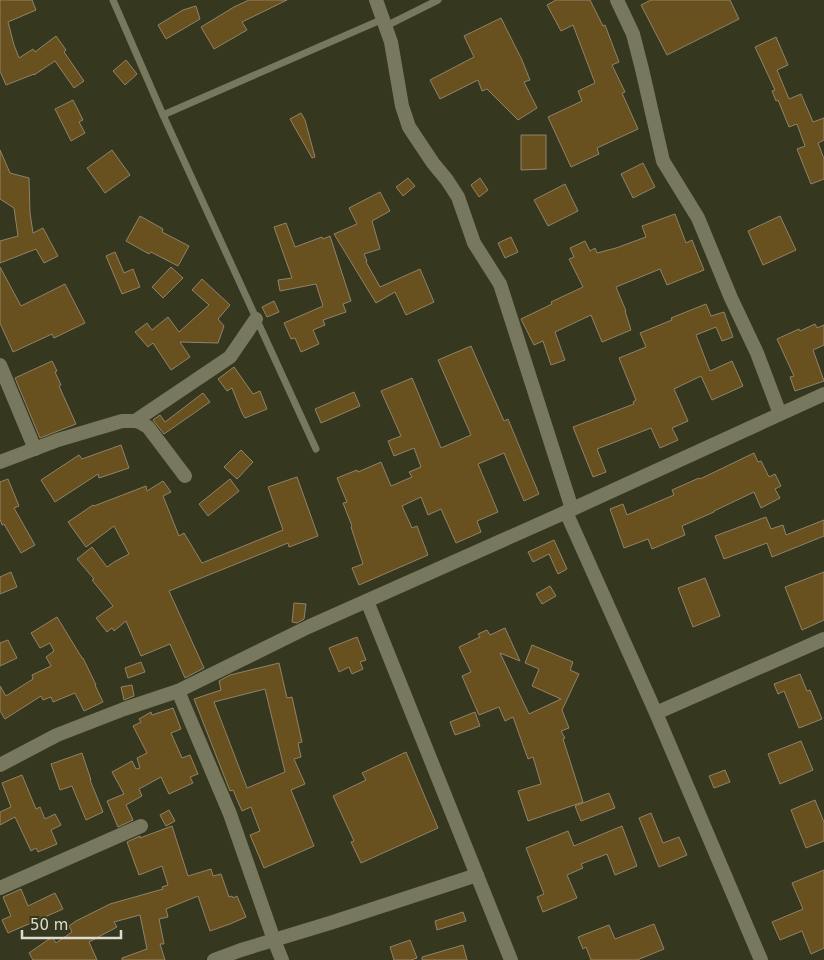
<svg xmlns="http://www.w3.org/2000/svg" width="824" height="960" font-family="'DejaVu Sans',sans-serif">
  <rect width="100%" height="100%" fill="#36371f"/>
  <g fill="#68501f" stroke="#90836a" fill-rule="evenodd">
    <polygon points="0,0 32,0 36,10 8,22 14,45 19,58 33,49 35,52 56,36 66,50 64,52 84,81 74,88 55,61 34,75 34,74 6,85 0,71"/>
    <polygon points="249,0 287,0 242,22 247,30 214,49 201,27 234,7"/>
    <polygon points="556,0 590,0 603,26 605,25 619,62 612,65 625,92 622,93 638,129 597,148 599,154 571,167 548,117 582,101 578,91 595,83 573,25 561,31 547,5"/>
    <polygon points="651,0 730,0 739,19 667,55 641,5"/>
    <polygon points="196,6 200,19 166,39 158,25 183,10"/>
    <polygon points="501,18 522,60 530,80 524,82 537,108 518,120 487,89 482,91 478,80 440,99 430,80 474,57 464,36"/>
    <polygon points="776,37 788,65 777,70 789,99 801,94 813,122 824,118 824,140 818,143 824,159 824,179 811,184 797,149 805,146 797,124 789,127 778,100 776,101 772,91 775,90 755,47"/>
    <polygon points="126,60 137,74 125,85 113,71"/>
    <polygon points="73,100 83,120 79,122 85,133 71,141 55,109"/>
    <polygon points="301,113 305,120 315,157 312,158 290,119"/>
    <polygon points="521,135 546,135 546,169 521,170"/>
    <polygon points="0,150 10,173 29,178 30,213 33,233 43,228 58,256 44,263 36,249 0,263 0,241 18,236 14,208 0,199"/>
    <polygon points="112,150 130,175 105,193 87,168"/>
    <polygon points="643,163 655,187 633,198 621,174"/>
    <polygon points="408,178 415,186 403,196 396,187"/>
    <polygon points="480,178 488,190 479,197 471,185"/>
    <polygon points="565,184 578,211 548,226 534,200"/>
    <polygon points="380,192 390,211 372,221 380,249 364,254 367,261 366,262 380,287 420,269 434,302 406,315 395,292 376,303 334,234 357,224 349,208"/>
    <polygon points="675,214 686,243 692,240 704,270 667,285 660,269 616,287 626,311 625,311 631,330 602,342 591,315 555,332 565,360 551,365 543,341 534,345 521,319 552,304 551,302 583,287 569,259 574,257 570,248 585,241 590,251 595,248 597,253 616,248 646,237 642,226"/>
    <polygon points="140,216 163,229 162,232 189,246 178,266 151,252 149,254 126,241"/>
    <polygon points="780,216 796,250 763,265 748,231"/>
    <polygon points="286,223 295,247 322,237 323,239 330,236 351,301 343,304 346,312 323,320 325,325 313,330 319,344 301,352 295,338 291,339 284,323 323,306 316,284 280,291 278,280 292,278 274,227"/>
    <polygon points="511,237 518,252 505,258 498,243"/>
    <polygon points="115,252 124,273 133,269 140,287 122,294 106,256"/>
    <polygon points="0,267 21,306 65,284 85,323 54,338 52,334 13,352 0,323"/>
    <polygon points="171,267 183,278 163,298 152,287"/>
    <polygon points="202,279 230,305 218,319 224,326 218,343 180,342 190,357 171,370 153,343 148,347 135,332 147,323 152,330 168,317 179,332 209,305 192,290"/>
    <polygon points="274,301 279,312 267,317 262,307"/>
    <polygon points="706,304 711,316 724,312 733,337 722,341 716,327 696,335 710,371 732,361 743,386 712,400 701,376 674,389 688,421 672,428 678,440 660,448 651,428 597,449 606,472 593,477 573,427 634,404 633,402 636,400 619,358 646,347 640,333 672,320 671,318"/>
    <polygon points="815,324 817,328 824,325 824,345 813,350 824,381 795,391 790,377 794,376 777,339 799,329 800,331"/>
    <polygon points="471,346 504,421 508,419 539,494 524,501 504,453 478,464 498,512 477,521 481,532 456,543 441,509 428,515 421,497 402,506 412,528 417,526 428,555 359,585 352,568 363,564 351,527 352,526 343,503 347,502 337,478 357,470 358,472 381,462 391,486 412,477 409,472 421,467 414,448 394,456 388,441 401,436 381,391 412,378 441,448 471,435 438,360"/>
    <polygon points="52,361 57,371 55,372 61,385 59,386 76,424 40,438 15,378"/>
    <polygon points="234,367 253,394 260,391 267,409 245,418 242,413 232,388 227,391 218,379"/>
    <polygon points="354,392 360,406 321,423 315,409"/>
    <polygon points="203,393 210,402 164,434 153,420 160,415 165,422"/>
    <polygon points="121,445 129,468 99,478 98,474 55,502 41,480 79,455 82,459"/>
    <polygon points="241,450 253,462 237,479 224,467"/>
    <polygon points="754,453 758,462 761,461 769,477 775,474 781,486 775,489 780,498 761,508 754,492 714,511 714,512 682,526 685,535 652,549 648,539 624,548 610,509 623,504 627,515 674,495 672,490 699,478 700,479"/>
    <polygon points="297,477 318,536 289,547 288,543 169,591 204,668 185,678 170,644 141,656 126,621 114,631 112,628 107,632 96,618 113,606 92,580 94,579 77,559 92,547 107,567 114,562 129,554 114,526 86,547 68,522 93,505 94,506 146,486 147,491 163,481 171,492 163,496 179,536 184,533 202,563 283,530 268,487"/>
    <polygon points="8,479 19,506 14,508 35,545 21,553 4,524 2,525 0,519 0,482"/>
    <polygon points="230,479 239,491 208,516 199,504"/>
    <polygon points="766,517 771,529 783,525 786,535 824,520 824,536 772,557 767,543 724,559 715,536"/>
    <polygon points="554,540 567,569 558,574 549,554 533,562 528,552"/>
    <polygon points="11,572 17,587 0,594 0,577"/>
    <polygon points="824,572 824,620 802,630 785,587"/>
    <polygon points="705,578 720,616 693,627 678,588"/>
    <polygon points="550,586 556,596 542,604 536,594"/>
    <polygon points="294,603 306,604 304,619 297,623 292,622"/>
    <polygon points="57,617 82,658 83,658 96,685 95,685 103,702 84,711 75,693 53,702 51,697 43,700 41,696 5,719 0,711 0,686 6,696 33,679 32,675 51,666 46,657 54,651 50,643 40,648 31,633"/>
    <polygon points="505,628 520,661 500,653 529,714 561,699 532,686 539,669 525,663 532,645 573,662 570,670 579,674 562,710 569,728 561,731 565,738 563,739 583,802 528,821 518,791 541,784 533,757 528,759 513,717 505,721 499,707 479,715 462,676 471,672 459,647 480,637 478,634 487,630 490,635"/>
    <polygon points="357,637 366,660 360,662 363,669 352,674 349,667 339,672 329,648"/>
    <polygon points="8,640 17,658 0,666 0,643"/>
    <polygon points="141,662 145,672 128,678 125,668"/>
    <path d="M279,663L287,698L292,697L302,742L298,743L301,757L294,759L305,784L291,790L314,846L264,868L250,835L260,831L251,807L242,811L233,790L230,791L194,699L221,690L219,681L230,675ZM265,689L285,772L247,788L214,702Z"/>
    <polygon points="800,674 807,691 810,690 822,719 799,728 784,691 778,694 774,684"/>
    <polygon points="132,685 134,696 124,700 121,687"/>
    <polygon points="173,708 181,729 171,733 182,758 190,755 198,774 190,777 193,783 169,794 161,777 139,789 142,796 126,805 133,820 118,827 107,801 124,794 112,772 132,761 136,769 140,768 137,758 147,753 133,726 141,722 139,719 151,712 152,715"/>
    <polygon points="475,712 480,726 455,735 450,722"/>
    <polygon points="801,741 813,770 780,784 768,754"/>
    <polygon points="406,752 438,828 361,863 351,842 354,841 333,796 366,780 362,773"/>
    <polygon points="82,753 91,780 90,780 103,812 86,820 72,786 60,790 51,764"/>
    <polygon points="725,770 730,782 714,788 709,776"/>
    <polygon points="22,775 36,809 40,807 45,819 55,814 61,825 51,830 57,844 38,852 36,848 31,851 15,817 0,825 0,812 11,807 2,783"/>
    <polygon points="609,793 615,808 581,821 575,806"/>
    <polygon points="815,800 824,822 824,841 806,848 791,810"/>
    <polygon points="169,810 175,821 166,826 160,815"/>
    <polygon points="651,813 663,843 679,837 687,855 659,867 639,818"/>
    <polygon points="172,826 188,876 211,869 213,876 221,874 229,897 232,896 233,898 237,896 246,917 230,924 210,931 198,896 166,909 168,917 159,919 164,944 160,944 165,960 122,960 122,958 147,949 140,915 114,922 117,927 89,942 97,960 33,960 29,953 52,937 56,943 72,932 69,926 76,921 110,904 163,889 162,887 168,885 162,866 139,875 127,842 140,836 140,838"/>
    <polygon points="622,826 637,866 615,875 607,854 581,864 583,868 567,875 577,898 543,912 537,897 544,894 526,848 568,831 574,846"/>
    <polygon points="824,870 824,948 811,954 802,931 780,940 772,922 803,909 792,883"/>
    <polygon points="21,889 28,906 55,893 63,909 8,933 2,920 11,916 3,897"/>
    <polygon points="463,912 466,921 437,930 435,921"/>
    <polygon points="654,924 664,949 637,960 591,960 586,947 583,949 578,937 609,925 615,939"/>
    <polygon points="410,940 417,958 411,960 394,960 390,947"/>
    <polygon points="463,945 467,960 422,960 422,957"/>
  </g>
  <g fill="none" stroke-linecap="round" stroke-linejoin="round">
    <g stroke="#77785e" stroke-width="7">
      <polyline points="113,0 163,115 383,19"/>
      <polyline points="386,26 438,0"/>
      <polyline points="163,115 316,449"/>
    </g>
    <g stroke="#77785e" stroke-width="14">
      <polyline points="376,0 391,42 402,106 409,127 433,163 447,180 458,197 474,243 500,284 572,509"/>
      <polyline points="617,0 633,34 642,69 663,161 698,218 731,298 757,353 780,414"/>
      <polyline points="0,365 35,449"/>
      <polyline points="135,421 230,357 256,319"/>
      <polyline points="0,462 58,440 122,421 135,421 139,422 148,427 185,476"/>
      <polyline points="566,512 656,713 761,960"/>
      <polyline points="367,601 511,960"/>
      <polyline points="178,691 230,814 274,940 282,960"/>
      <polyline points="656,713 824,639"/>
      <polyline points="0,765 57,735 124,709 178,691 308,627 566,512 824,394"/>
      <polyline points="0,888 141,826"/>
      <polyline points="214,960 241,950 330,923 477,875"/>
    </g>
  </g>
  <path d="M22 930v8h99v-8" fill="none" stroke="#dcddce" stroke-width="2.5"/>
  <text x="30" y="930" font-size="15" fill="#dcddce" stroke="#36371f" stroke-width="4" paint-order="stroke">50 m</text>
</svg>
